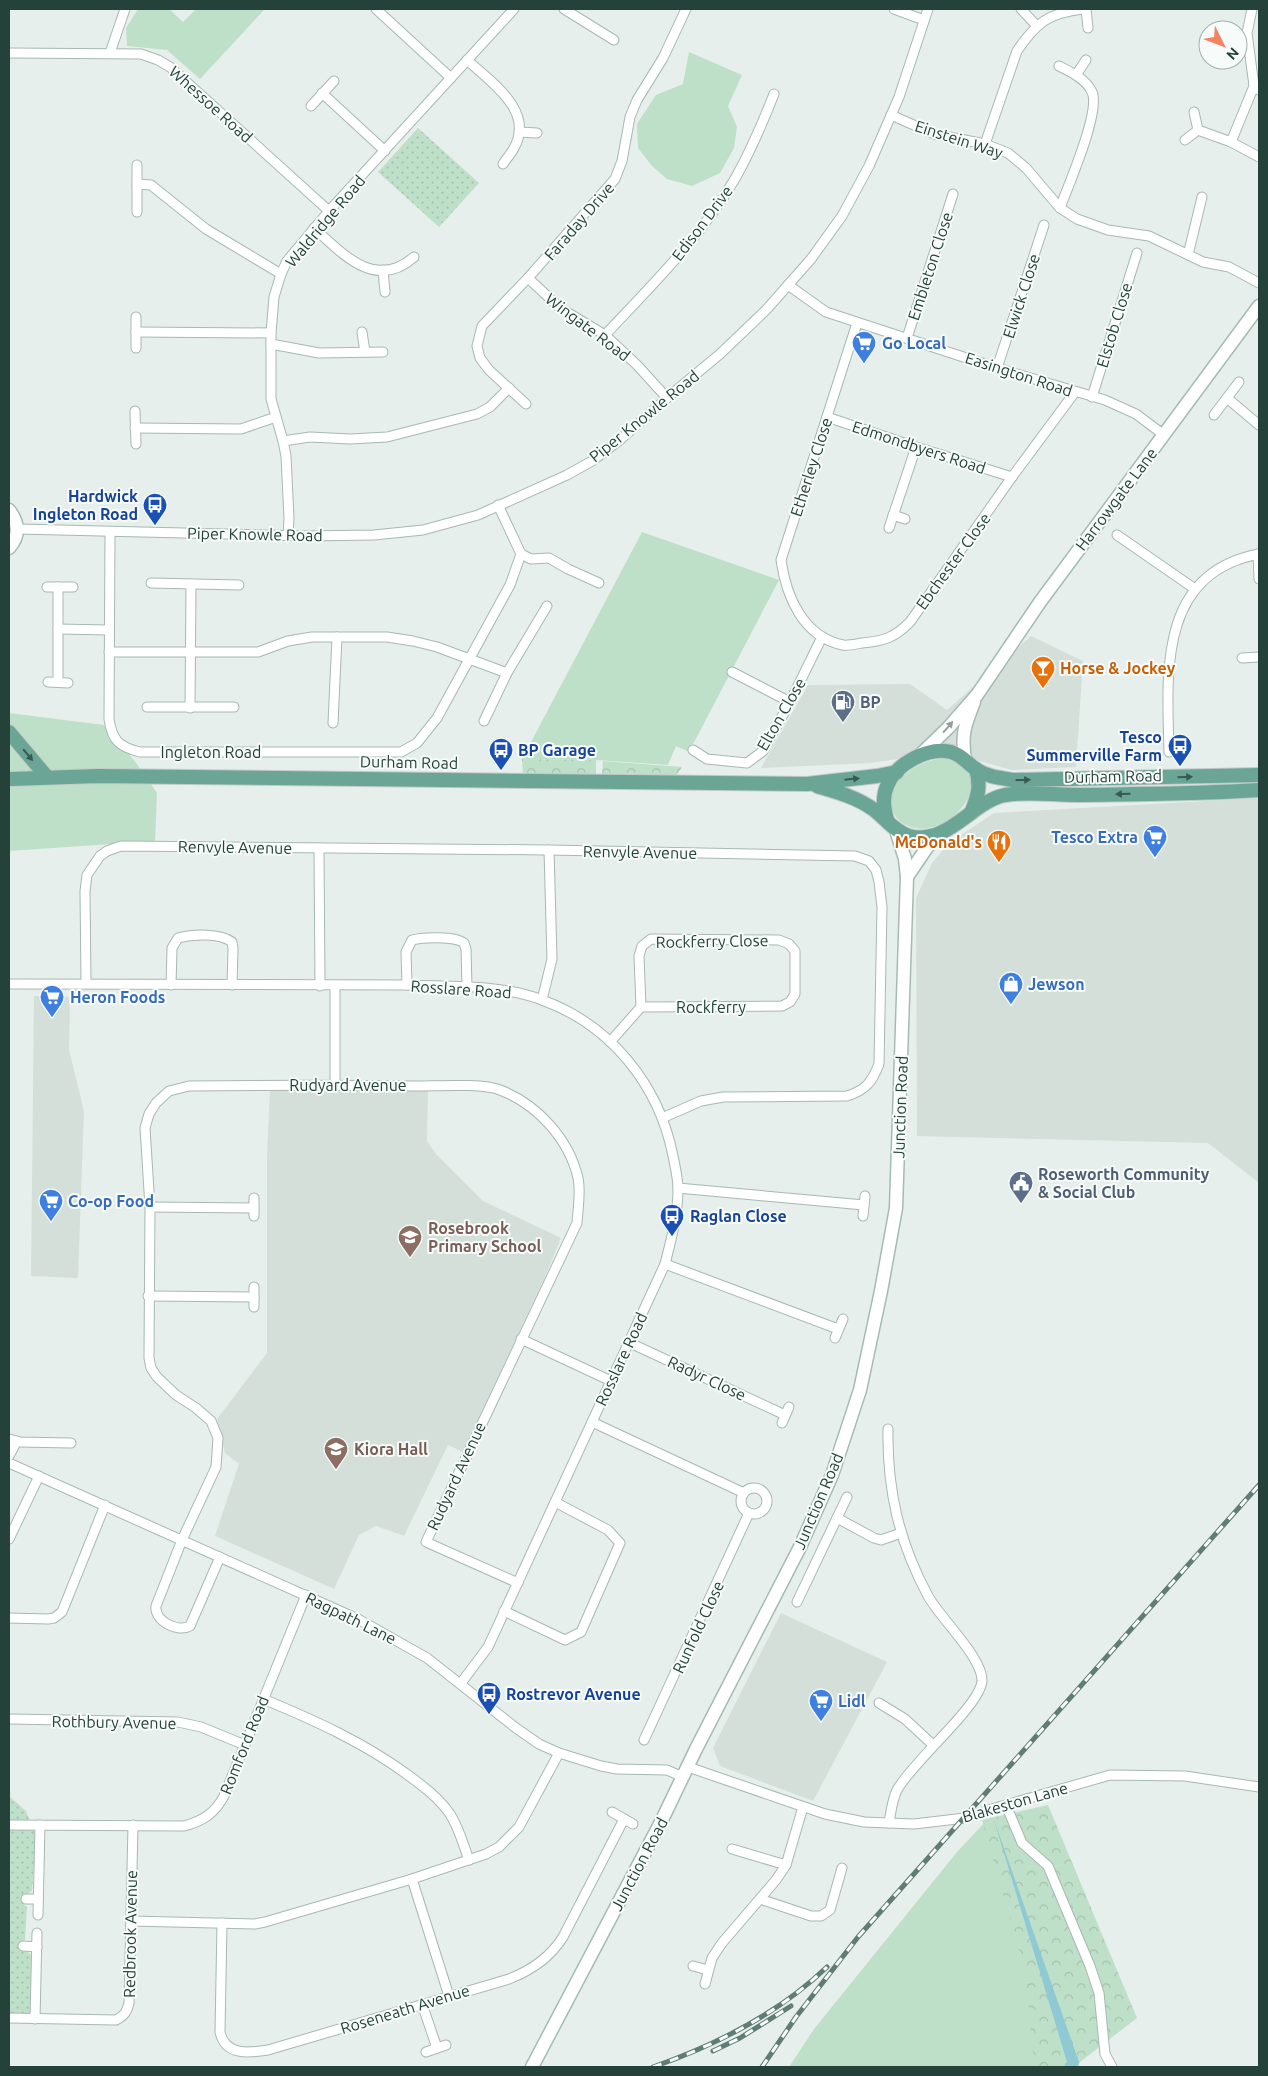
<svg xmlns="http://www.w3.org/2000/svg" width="1268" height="2076" font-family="Ubuntu,sans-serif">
  <defs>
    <pattern id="forest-crowns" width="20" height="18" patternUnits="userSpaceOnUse" patternTransform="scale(1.25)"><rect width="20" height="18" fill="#bfe0c8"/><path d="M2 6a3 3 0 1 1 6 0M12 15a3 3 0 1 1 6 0" fill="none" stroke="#a4c1ad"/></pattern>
    <pattern id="park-dots" width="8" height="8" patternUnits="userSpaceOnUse" patternTransform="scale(1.25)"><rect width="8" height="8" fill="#bfe0c8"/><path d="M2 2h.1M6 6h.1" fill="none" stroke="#a4c1ad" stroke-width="1.8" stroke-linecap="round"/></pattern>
  </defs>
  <rect width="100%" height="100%" fill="#e6efeb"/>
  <g fill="#d4dfda">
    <polygon points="1031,636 1083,661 1076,767 1012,770 947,752 870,763 761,768 808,685 910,684 947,710"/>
    <polygon points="1259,798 1259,1183 1208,1143 917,1136 916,898 932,863 949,843 994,813"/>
    <polygon points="34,996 70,997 69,1050 84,1111 78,1278 31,1276"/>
    <polygon points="381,1089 428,1091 427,1141 436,1154 483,1201 561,1238 544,1279 463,1452 448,1445 404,1536 376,1526 359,1535 334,1589 215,1536 239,1464 225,1453 217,1419 267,1353 267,1155 270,1090"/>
    <polygon points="781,1613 887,1662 813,1801 720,1766 713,1748"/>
  </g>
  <g fill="#bfe0c8">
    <polygon points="138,9 169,9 183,22 196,9 265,9 200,79 167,50 127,46 126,28"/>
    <polygon points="689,52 742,75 728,106 737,127 734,148 720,173 692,186 667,179 652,166 638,148 637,124 656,95 683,84"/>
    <polygon points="642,532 779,580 689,752 676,746 668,765 596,760 522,759"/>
    <polygon points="9,713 104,725 137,764 157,793 155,841 9,851"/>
    <path d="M941,758C1009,769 949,844 908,826C898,822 891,813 891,803C891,776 918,763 941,758Z"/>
    <polygon points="987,1820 1073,2067 789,2067 814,2029 957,1852"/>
  </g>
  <g fill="url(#forest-crowns)">
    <polygon points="522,759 596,760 596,775 523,775"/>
    <polygon points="603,761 682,767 676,776 602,774"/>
    <polygon points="1048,1805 1137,2018 1080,2062 1078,2067 1034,2067 1026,1975 982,1820"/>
  </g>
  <g fill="url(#park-dots)">
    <polygon points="418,128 479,183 439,227 378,172"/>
    <polygon points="9,1796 26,1811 36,1836 32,1891 24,1896 24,1905 27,1907 25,1940 22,1941 22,1951 28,1952 32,1956 31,1984 34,1987 31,2013 27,2015 9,2014"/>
  </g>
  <polygon fill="#8ec9d4" points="993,1817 1079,2062 1078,2067 1065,2067 1067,2062"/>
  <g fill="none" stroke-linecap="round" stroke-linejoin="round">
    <defs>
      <g id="street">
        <polyline points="376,9 451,78"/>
        <polyline points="564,9 614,40"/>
        <polyline points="894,9 924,20"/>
        <polyline points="1021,9 1036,25"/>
        <polyline points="1086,9 1088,28"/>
        <polyline points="1252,9 1247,33 1254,86 1259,90"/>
        <polyline points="9,53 141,54 158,60 170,67 329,211"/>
        <polyline points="110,53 125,9"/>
        <path d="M467,60C491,82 535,111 514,148C511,154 506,159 503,164"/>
        <path d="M1059,66C1071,72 1086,79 1092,92C1101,111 1068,186 1060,208"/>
        <polyline points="1076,75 1086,60"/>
        <polyline points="322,93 385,151"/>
        <polyline points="311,106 334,81"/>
        <polyline points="1194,112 1198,130 1231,142 1259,157"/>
        <polyline points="891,115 934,134 985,144 1008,153 1026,168 1060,208 1077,219 1108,230 1149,236 1203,262 1229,267 1259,283"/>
        <polyline points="519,132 537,133"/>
        <polyline points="1185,140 1198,130"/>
        <polyline points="1231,142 1254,86"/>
        <path d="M985,144L1017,51C1036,23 1048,13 1083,9"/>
        <polyline points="137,184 151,185 206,229 281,274"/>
        <polyline points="137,212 137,165"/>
        <path d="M314,228C343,254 375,291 414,257"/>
        <polyline points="1188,255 1202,197"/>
        <polyline points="383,270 385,292"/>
        <polyline points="528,278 560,308 605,335 637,365 667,398"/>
        <polyline points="788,285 826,312 997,368 1105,400 1136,414 1164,435"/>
        <path d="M857,323L781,560C786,596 803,637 843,645C848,646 856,644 862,643C884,641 894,638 910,622L1012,477L1075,392"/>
        <polyline points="136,332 271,333"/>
        <polyline points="362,332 365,352"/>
        <path d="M605,335C651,286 702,236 736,177C751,150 763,122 774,94"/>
        <polyline points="907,338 953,194"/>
        <polyline points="271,344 319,353 383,352"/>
        <polyline points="136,348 136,317"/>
        <polyline points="997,368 1044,225"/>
        <polyline points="1092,397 1137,253"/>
        <polyline points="1227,398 1259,425"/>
        <polyline points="526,404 489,370 480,358 477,346 482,326 528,278 615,179 622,161 630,117 637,100 663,58 686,9"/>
        <polyline points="135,411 136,444"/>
        <polyline points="1214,415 1239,382"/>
        <polyline points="827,417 916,447 1012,477"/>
        <polyline points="135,428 241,429 276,417"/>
        <polyline points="283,441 310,437 350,439 387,437 477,414 490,407 509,388"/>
        <polyline points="893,515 905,519"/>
        <polyline points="889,528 916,447"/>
        <polyline points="18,529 303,536 374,535 423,530 478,515 567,475 592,461 621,439 667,398 720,354 766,310 811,259 842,216 869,166 899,97 928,9"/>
        <path d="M110,532L109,719C112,740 119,747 140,752H401L417,743L437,718L510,585L521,554L498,505"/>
        <polyline points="288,535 289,518 286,456 283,441 271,399 271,333 274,297 281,274 287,261 329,211 514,9"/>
        <polyline points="1117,535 1195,589"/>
        <polyline points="521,554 531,559 549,558 568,569 599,583"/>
        <polyline points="1258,554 1259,579"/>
        <polyline points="151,583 239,585"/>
        <polyline points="47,587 73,587"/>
        <polyline points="58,629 109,630"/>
        <polyline points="109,652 258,652 288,641 312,637 387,637 413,641 437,647 507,673"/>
        <polyline points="1242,658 1259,657"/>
        <polyline points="732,672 790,702"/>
        <polyline points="48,682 68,683"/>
        <polyline points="58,682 58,587"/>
        <polyline points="147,707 234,707"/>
        <polyline points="190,708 191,584"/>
        <polyline points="484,721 507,673 547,606"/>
        <polyline points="333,723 337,637"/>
        <polyline points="693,750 707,759 747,763 763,751 790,702 822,637"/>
        <path d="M1169,752C1167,673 1158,573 1259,554"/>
        <polyline points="319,848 320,986"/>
        <path d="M86,983L85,891L87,875L100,856L107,851L121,846L549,850L855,856L869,861L876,870L879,882L882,907L879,1064C872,1082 866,1090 847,1096L723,1097L701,1101L662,1118"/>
        <path d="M9,984L407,985C452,987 500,984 542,1000C611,1025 659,1085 673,1156C675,1166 678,1178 678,1189C678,1215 671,1240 665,1264L488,1647L461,1683"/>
        <path d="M171,985L172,948L178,938C193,934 220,933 232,942L233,949L232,985"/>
        <path d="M407,985L406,952L412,940C424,937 455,936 464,943L466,949L467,987"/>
        <polyline points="335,986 335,1085"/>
        <polyline points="542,1000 552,959 549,850"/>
        <polyline points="610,1042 641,1007 639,956 642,946 651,939 779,940 789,944 795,951 795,994 790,1002 782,1006 641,1007"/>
        <polyline points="678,1188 864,1205"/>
        <polyline points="254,1198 254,1216"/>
        <polyline points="150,1207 254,1208"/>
        <polyline points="863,1216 865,1196"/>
        <polyline points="665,1264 838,1329"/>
        <polyline points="254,1287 254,1307"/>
        <polyline points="148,1296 254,1297"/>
        <polyline points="835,1338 843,1319"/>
        <polyline points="521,1339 611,1381"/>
        <polyline points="628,1342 785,1415"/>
        <polyline points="592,1422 744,1493"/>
        <polyline points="782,1423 789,1407"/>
        <path d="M888,1429C887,1490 899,1542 928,1596C940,1618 983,1658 982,1681C980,1706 913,1761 897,1790C892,1800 891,1812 889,1823"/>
        <polyline points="9,1439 20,1442 71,1443"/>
        <polyline points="9,1456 17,1441"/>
        <polyline points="9,1463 358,1619 427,1658 516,1728 539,1744 559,1753 601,1766 617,1769 667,1770 683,1777"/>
        <circle cx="754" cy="1501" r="13"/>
        <polyline points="837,1518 874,1538 881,1540 901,1533"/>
        <polyline points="9,1539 39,1476"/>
        <path d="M220,1557L190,1626C178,1633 154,1621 156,1606L182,1540L216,1467L218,1438L211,1421L196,1408L176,1395L157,1377L151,1368L149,1358L150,1207L145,1128L149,1114L156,1103L169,1091L189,1086C265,1085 341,1085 417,1086C438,1086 482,1083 500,1090C537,1104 569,1139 578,1178C581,1192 578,1208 577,1223L426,1542L518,1583"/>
        <polyline points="797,1602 847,1497"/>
        <polyline points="504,1611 565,1640 581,1632 620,1543 608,1530 555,1502"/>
        <polyline points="9,1618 48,1619 54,1618 62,1612 105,1505"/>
        <path d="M263,1699C314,1720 363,1742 408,1775C423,1786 439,1798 450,1814C459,1828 463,1844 469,1860"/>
        <polyline points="879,1703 905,1719 933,1745"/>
        <polyline points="9,1719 178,1722 201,1727 245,1745"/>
        <polyline points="644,1740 749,1513"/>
        <polyline points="688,1767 825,1814 864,1822 914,1824 965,1818 992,1809 1110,1775 1185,1776 1259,1787"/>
        <polyline points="1006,1805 1022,1843 1048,1866 1090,1966 1099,1993 1105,2054 1112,2067"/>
        <polyline points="612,1812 633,1824"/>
        <path d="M9,1825L184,1826C203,1821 215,1813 224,1796L306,1595"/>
        <polyline points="732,1849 786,1865"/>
        <polyline points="412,1879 449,1996"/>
        <polyline points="26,1899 38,1899"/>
        <polyline points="760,1899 811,1916 821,1916 830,1910 842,1868"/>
        <polyline points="38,1915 40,1825"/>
        <polyline points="131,1921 255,1924 265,1922 412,1879 486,1854 499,1847 519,1827 559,1753"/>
        <path d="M222,1923L220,2032C225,2056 249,2053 268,2050L509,1979C532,1970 550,1958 563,1937L624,1819"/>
        <polyline points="23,1946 37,1947"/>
        <polyline points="693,1966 708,1970"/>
        <polyline points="705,1984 712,1958 722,1943 776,1880 786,1865 803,1807"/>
        <polyline points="422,2004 437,2048"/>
        <path d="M9,2018L116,2020C124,2016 127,2012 129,2003L133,1825"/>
        <polyline points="35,2019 37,1933"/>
        <polyline points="426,2052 446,2045"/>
      </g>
      <g id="secondary">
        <path d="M9,510C19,523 20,536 9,548"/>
        <polyline points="918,757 948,728 977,695 1040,602 1259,306"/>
        <path d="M965,759C961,734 965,725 974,702"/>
        <polyline points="907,877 928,846 944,831"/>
        <polyline points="532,2067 661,1822 696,1749 800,1547 832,1475 860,1390 881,1291 896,1208 907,877 905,859 896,830"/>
      </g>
      <g id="primary">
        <polyline points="9,732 47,777"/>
        <polyline points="11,779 98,776 807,784 877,776 897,772"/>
        <path d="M817,786C837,792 856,797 873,809C885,818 895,832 909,836C948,846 971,802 1005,795C1029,791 1053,795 1077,795C1137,794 1199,794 1259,790"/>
        <path d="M971,813C978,797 981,786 976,769"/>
        <path d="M887,820C884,809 882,798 887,786C895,764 929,746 951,752C962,755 968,764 977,770C988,777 1000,778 1013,780L1259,775"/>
      </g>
    </defs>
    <use href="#street" stroke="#a8b8b2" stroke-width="11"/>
    <use href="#secondary" stroke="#a4bbb3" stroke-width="15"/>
    <use href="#primary" stroke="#c2cac8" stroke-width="16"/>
    <use href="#street" stroke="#fff" stroke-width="9"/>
    <use href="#secondary" stroke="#fff" stroke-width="12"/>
    <use href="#primary" stroke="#6aa596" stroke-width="14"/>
    <defs>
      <g id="rail">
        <polyline points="713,2051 740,2038 791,2006"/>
        <path d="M653,2067C716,2045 778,2014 827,1967"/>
        <polyline points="762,2067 796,2017 858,1937 1259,1485"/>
      </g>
    </defs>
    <use href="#rail" stroke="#5f7d75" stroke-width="5"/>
    <use href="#rail" stroke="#f7fbf9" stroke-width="3" stroke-dasharray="9" stroke-linecap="butt"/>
  </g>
  <defs><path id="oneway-solid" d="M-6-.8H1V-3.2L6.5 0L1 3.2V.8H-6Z" transform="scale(1.25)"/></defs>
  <use fill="#92a09c" href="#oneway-solid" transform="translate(948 727) rotate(-49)"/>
  <g fill="#365b51">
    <use href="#oneway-solid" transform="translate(28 755) rotate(50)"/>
    <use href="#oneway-solid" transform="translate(1185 777) rotate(-1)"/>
    <use href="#oneway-solid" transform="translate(852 779) rotate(-6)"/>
    <use href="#oneway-solid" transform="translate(1023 780) rotate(-1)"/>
    <use href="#oneway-solid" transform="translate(1123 794) rotate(179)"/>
  </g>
  <defs>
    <symbol id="supermarket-pin" viewBox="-11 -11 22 30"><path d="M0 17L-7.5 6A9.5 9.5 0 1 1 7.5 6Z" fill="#3f7fe0" stroke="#f7fbf9"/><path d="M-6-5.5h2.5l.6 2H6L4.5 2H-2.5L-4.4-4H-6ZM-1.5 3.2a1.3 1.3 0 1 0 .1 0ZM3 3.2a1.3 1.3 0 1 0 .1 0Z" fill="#fff"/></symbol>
    <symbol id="bus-pin" viewBox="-11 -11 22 30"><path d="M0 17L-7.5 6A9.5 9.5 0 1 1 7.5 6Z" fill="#1a4fb4" stroke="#f7fbf9"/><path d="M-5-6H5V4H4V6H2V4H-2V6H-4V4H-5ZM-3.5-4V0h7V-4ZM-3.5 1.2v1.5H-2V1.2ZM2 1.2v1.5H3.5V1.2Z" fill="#fff"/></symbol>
    <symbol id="bar-pin" viewBox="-11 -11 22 30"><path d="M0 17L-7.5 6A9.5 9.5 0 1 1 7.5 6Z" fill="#e8710a" stroke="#f7fbf9"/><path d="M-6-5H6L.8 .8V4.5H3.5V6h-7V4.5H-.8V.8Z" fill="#fff"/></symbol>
    <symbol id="fuel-pin" viewBox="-11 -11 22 30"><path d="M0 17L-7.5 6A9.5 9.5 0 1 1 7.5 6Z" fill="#5c6f8a" stroke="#f7fbf9"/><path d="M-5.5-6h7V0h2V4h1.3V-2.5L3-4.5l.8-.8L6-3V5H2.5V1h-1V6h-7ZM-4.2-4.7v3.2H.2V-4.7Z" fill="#fff"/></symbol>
    <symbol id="restaurant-pin" viewBox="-11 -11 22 30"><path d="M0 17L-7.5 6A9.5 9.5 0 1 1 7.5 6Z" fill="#e8710a" stroke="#f7fbf9"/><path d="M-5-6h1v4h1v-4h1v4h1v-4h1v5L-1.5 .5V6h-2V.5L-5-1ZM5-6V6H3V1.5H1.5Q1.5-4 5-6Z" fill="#fff"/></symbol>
    <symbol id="shop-pin" viewBox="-11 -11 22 30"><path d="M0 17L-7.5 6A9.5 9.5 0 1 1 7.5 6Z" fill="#3f7fe0" stroke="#f7fbf9"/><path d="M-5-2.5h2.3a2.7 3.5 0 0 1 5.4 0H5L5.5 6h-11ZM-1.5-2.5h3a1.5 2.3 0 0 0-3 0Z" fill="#fff"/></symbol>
    <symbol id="civic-pin" viewBox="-11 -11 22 30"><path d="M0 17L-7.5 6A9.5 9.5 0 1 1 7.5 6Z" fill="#5c6f8a" stroke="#f7fbf9"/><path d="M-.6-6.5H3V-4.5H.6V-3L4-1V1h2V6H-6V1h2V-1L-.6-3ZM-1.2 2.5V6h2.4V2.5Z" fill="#fff"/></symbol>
    <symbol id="school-pin" viewBox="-11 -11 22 30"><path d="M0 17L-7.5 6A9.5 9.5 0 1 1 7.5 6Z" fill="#8d6e63" stroke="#f7fbf9"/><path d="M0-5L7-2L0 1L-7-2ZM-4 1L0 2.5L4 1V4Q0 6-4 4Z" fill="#fff"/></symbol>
  </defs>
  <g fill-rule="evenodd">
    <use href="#supermarket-pin" x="850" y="329" width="28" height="38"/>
    <use href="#bus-pin" x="141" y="491" width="28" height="38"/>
    <use href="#bar-pin" x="1029" y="654" width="28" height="38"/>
    <use href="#fuel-pin" x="829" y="688" width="28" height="38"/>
    <use href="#bus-pin" x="1166" y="732" width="28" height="38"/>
    <use href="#bus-pin" x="487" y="736" width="28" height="38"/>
    <use href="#supermarket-pin" x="1141" y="823" width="28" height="38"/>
    <use href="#restaurant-pin" x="985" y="828" width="28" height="38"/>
    <use href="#shop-pin" x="997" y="970" width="28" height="38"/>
    <use href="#supermarket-pin" x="38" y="983" width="28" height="38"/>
    <use href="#civic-pin" x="1007" y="1169" width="28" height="38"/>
    <use href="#supermarket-pin" x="37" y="1187" width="28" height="38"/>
    <use href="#bus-pin" x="658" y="1202" width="28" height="38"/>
    <use href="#school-pin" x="396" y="1223" width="28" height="38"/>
    <use href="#school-pin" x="322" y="1435" width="28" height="38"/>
    <use href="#bus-pin" x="475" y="1680" width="28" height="38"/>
    <use href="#supermarket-pin" x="807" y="1687" width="28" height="38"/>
  </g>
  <g text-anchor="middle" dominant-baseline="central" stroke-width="4" stroke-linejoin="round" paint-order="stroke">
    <g font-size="16" fill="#24423a" stroke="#f7fbf9">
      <text transform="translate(211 104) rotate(42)">Whessoe Road</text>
      <text transform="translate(959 139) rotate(18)">Einstein Way</text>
      <text transform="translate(325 221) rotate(-50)">Waldridge Road</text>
      <text transform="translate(579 221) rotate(-49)">Faraday Drive</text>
      <text transform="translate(702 223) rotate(-53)">Edison Drive</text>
      <text transform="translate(930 266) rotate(-72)">Embleton Close</text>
      <text transform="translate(1021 296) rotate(-72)">Elwick Close</text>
      <text transform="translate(1114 325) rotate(-73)">Elstob Close</text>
      <text transform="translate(588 327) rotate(37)">Wingate Road</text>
      <text transform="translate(1019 374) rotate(18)">Easington Road</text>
      <text transform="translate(644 416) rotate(-39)">Piper Knowle Road</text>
      <text transform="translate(919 447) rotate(18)">Edmondbyers Road</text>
      <text transform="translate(811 467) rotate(-72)">Etherley Close</text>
      <text transform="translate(1116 499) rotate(-53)">Harrowgate Lane</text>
      <text transform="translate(255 534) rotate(1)">Piper Knowle Road</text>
      <text transform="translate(953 561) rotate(-54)">Ebchester Close</text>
      <text transform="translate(781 714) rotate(-60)">Elton Close</text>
      <text x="211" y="752">Ingleton Road</text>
      <text transform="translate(409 762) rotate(1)">Durham Road</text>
      <text transform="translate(1113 776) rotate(-1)">Durham Road</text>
      <text transform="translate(235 847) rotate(1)">Renvyle Avenue</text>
      <text transform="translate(640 852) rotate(1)">Renvyle Avenue</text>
      <text transform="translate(712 941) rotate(-1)">Rockferry Close</text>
      <text transform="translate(461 989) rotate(4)">Rosslare Road</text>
      <text x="711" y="1007">Rockferry</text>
      <text x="348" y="1085">Rudyard Avenue</text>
      <text transform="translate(900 1107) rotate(-88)">Junction Road</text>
      <text transform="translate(621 1359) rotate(-65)">Rosslare Road</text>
      <text transform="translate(707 1378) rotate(25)">Radyr Close</text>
      <text transform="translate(456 1476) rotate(-65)">Rudyard Avenue</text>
      <text transform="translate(818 1501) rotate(-67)">Junction Road</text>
      <text transform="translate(351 1618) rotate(26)">Ragpath Lane</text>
      <text transform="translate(698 1627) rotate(-65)">Runfold Close</text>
      <text transform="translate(114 1722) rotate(1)">Rothbury Avenue</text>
      <text transform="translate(244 1745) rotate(-68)">Romford Road</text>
      <text transform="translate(1015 1802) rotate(-16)">Blakeston Lane</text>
      <text transform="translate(639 1864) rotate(-62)">Junction Road</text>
      <text transform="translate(130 1934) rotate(-89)">Redbrook Avenue</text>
      <text transform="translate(405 2009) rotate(-17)">Roseneath Avenue</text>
    </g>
    <g font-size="16" font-weight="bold" fill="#366cbe" stroke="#f7fbf9" text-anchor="start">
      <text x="882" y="343">Go Local</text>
      <text x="1138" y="837" text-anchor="end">Tesco Extra</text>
      <text x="1028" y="984">Jewson</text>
      <text x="70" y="997">Heron Foods</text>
      <text x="68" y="1201">Co-op Food</text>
      <text x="838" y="1701">Lidl</text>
    </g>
    <g font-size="16" font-weight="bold" fill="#164399" stroke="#f7fbf9" text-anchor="start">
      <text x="138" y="496" text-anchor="end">Hardwick<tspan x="138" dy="18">Ingleton Road</tspan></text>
      <text x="1162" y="737" text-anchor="end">Tesco<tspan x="1162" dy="18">Summerville Farm</tspan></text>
      <text x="518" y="750">BP Garage</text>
      <text x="690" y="1216">Raglan Close</text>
      <text x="506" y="1694">Rostrevor Avenue</text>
    </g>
    <g font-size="16" font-weight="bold" fill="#c56008" stroke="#f7fbf9" text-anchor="start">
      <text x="1060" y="668">Horse &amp; Jockey</text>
      <text x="982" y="842" text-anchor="end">McDonald's</text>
    </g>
    <g font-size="16" font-weight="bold" fill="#4e5e75" stroke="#f7fbf9" text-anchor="start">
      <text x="860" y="702">BP</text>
      <text x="1038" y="1174">Roseworth Community<tspan x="1038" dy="18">&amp; Social Club</tspan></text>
    </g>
    <g font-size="16" font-weight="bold" fill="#785e54" stroke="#f7fbf9" text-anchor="start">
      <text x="428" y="1228">Rosebrook<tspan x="428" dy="18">Primary School</tspan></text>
      <text x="354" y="1449">Kiora Hall</text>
    </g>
  </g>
  <rect width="1268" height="2076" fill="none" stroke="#24423a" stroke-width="20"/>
  <g transform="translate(1223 45) rotate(132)"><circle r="24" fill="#f7fbf9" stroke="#a3b1ad"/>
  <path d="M0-4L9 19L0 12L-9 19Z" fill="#f4845f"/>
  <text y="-8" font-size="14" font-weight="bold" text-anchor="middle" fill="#24423a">N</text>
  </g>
</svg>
